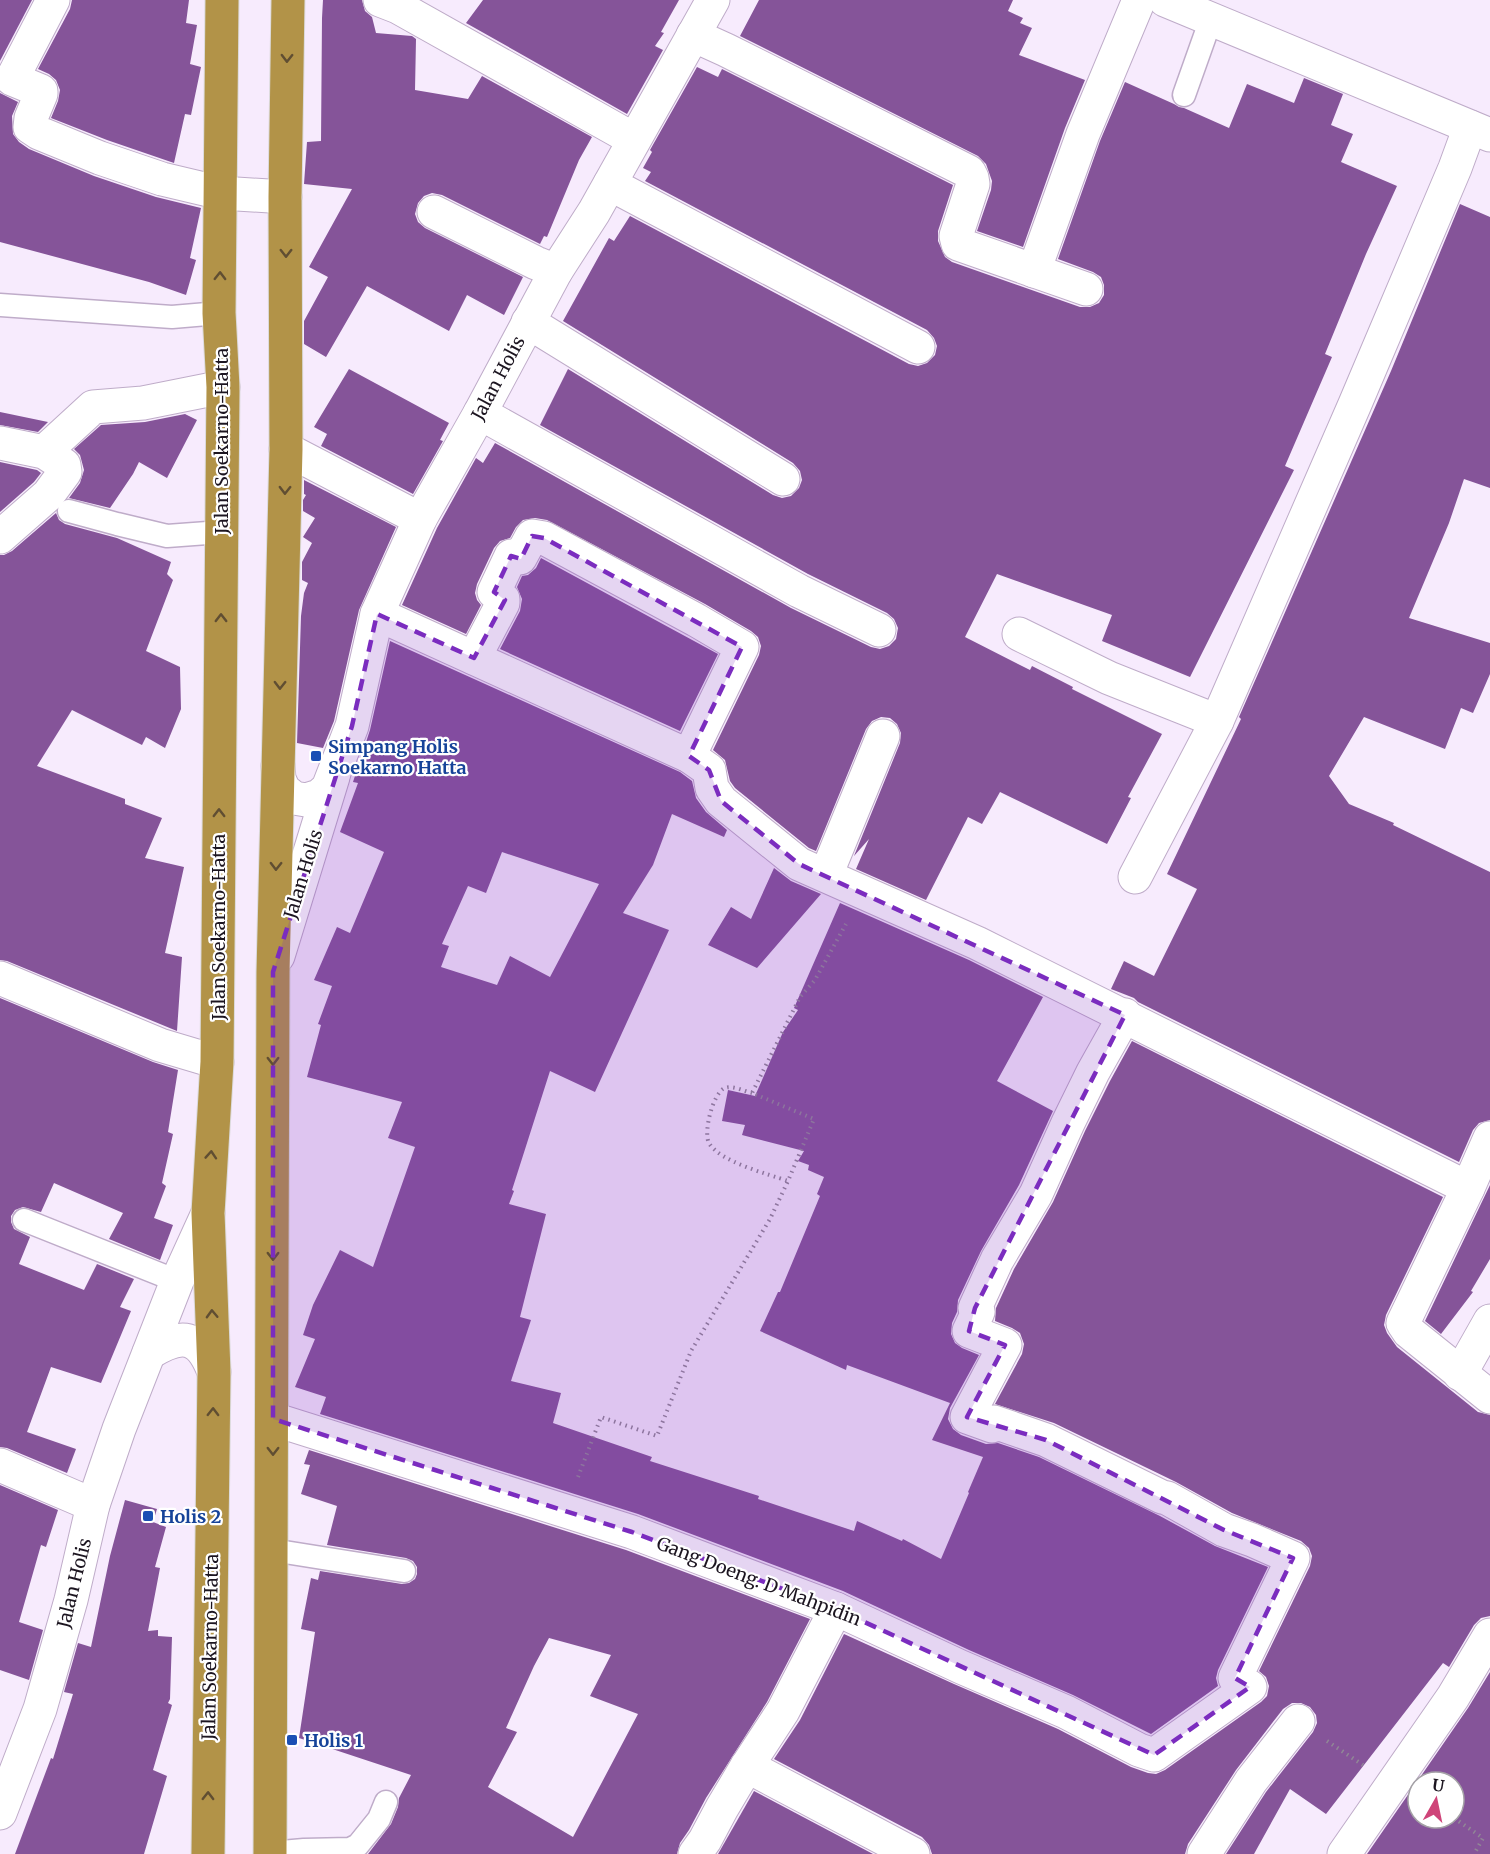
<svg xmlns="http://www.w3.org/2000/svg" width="1490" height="1854" font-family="Merriweather,serif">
  <rect width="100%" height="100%" fill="#f7ebfd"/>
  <g fill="#855499" fill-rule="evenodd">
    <polygon points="0,0 32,0 0,61"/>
    <polygon points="72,0 189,0 186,23 197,25 190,64 201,67 191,115 185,114 174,163 107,140 51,118 58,101 60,90 56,80 49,74 38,69 70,9"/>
    <polygon points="323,0 362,0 365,11 372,17 376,33 412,36 416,39 415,90 468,99 482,76 592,137 579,160 547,237 544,236 540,244 442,195 432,193 424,196 418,203 415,214 418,222 425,228 523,277 504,315 467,295 449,331 367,286 326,357 304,344 304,321 328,277 309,267 352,189 304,184 307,142 321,141 322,18"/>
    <polygon points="483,0 679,0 661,32 664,33 655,46 663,50 627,114 466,23"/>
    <polygon points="759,0 1013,0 1008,11 1023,18 1020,23 1032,28 1019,55 1085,80 1065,128 1023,247 977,231 991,190 992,181 986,164 978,156 740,36"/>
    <polygon points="697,67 718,77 722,69 953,185 938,231 938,241 945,257 952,262 1080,307 1090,307 1099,303 1104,295 1104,285 1101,277 1093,272 1058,259 1100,141 1125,82 1174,104 1179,107 1184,108 1229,128 1247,84 1294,103 1304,78 1343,94 1331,125 1353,134 1341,162 1397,186 1366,254 1325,354 1332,357 1285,466 1294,470 1190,677 1102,641 1112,615 997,574 965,637 1030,670 1032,666 1073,687 1072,689 1162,734 1128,797 1131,798 1107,844 1000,792 982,824 968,817 926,900 856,869 869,839 854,856 900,743 901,733 897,724 890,718 881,717 872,721 866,729 816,851 809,848 735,788 730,781 725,760 713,750 759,655 761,646 758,637 751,631 705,604 547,520 535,518 523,520 516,527 510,538 500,541 494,548 477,584 475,593 477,600 481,605 466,634 402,605 437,528 476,458 483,463 495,443 791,608 871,647 880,649 889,646 896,639 898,628 894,619 887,613 808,574 540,425 568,369 773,495 782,498 791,496 799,488 802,480 800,471 793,463 563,321 609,238 614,241 630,216 909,364 918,366 927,363 935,355 937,346 934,338 927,330 645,181 651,172 643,168 652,152 650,150"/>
    <polygon points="0,93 18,102 12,116 13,134 19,142 29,149 94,176 156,197 201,208 190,258 196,260 186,295 149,282 0,242"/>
    <polygon points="1460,204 1490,217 1490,488 1464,479 1449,523 1409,618 1490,643 1490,674 1473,713 1461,708 1445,749 1364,717 1329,776 1349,804 1394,823 1393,825 1490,872 1490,1120 1479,1123 1473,1130 1459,1162 1138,1002 1134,998 1111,989 1124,961 1154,976 1197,889 1167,874 1241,719 1239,717 1391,371"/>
    <polygon points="349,369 449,423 440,440 443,441 413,494 321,446 327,434 314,427"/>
    <polygon points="0,412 48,422 38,432 0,425"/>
    <polygon points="185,414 197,420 167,478 139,462 133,474 110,508 69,498 80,483 84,470 80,455 74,449 101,425 145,422"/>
    <polygon points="0,462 37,470 41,473 34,482 0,512"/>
    <polygon points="304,480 396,527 359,610 334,721 323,748 297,743 301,616 304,593 308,583 302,580 302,562 312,543 303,537 315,518 303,511 303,500 306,495 304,494"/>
    <polygon points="56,513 59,520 65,524 117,538 171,562 167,574 173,580 146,651 180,667 181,709 165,748 146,737 142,745 72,710 37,766 125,799 125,804 162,818 145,858 184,867 165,953 182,957 177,1031 7,961 0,960 0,555 4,555 12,551"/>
    <polygon points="541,558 718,654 680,731 500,649 520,611 522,599 517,587 522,576 528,575 536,568"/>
    <path d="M390,641L680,772L692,781L696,798L706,812L727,830L724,837L672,814L653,865L623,913L669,930L595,1092L550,1071L512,1190L514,1191L509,1204L546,1214L520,1317L531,1320L511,1381L561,1393L553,1423L652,1457L650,1461L759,1496L758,1499L854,1531L857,1521L902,1541L903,1539L941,1559L969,1493L968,1492L983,1457L932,1440L950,1403L847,1365L846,1370L760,1331L778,1292H780L820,1196L817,1194L824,1177L808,1170L809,1165L798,1161L804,1151L742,1135L745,1125L722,1121L728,1090L755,1096L783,1032L798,1010L794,1008L840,903L969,960L1043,997L997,1081L1053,1111L1019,1185L981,1251L958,1300L957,1312L952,1323L951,1334L955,1343L962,1348L979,1355L950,1408L948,1419L953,1429L961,1435L986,1444L998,1443L1039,1457L1160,1516L1215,1546L1268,1567L1218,1670L1216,1678L1218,1686L1151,1734L1073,1695L969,1650L843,1591L638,1514L320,1414L326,1397L295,1387L315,1339L303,1335L313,1305L340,1250L373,1267L415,1147L388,1138L402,1102L307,1077L321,1025L318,1024L332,986L314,980L337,927L350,933L384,852L340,832L358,783L353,782L370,730ZM502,852L599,884L550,977L510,956L497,985L441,967L449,946L442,944L468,886L486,893Z"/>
    <polygon points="774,868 791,881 821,894 757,968 708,945 731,907 751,919"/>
    <polygon points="0,998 153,1062 178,1070 168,1132 173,1134 162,1183 166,1186 154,1218 173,1225 160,1260 109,1239 123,1213 54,1183 41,1212 23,1207 15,1210 11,1216 11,1222 14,1229 30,1237 19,1264 84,1290 97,1264 134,1279 120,1307 131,1311 101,1383 51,1367 27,1432 76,1449 67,1473 7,1448 0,1447"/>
    <polygon points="1132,1041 1443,1197 1386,1315 1384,1325 1387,1333 1397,1347 1478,1412 1490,1415 1490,1616 1481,1618 1474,1625 1449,1667 1443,1663 1326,1814 1290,1789 1254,1854 1226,1854 1266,1792 1313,1732 1317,1723 1316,1715 1310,1707 1301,1703 1292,1703 1283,1709 1236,1770 1188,1844 1185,1854 932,1854 929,1845 922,1837 774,1759 800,1720 844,1634 954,1684 1058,1729 1131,1767 1148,1773 1156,1774 1165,1770 1261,1702 1267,1696 1269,1686 1266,1677 1259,1671 1310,1566 1312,1556 1309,1548 1301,1541 1232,1513 1176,1482 1054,1423 995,1404 1022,1354 1024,1344 1020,1333 1012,1328 995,1321 996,1308 1014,1269 1053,1202 1085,1131 1110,1081"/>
    <polygon points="1490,1185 1490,1259 1471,1291 1473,1292 1441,1334 1425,1321"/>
    <path d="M309,1450L626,1550L810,1619L767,1702L706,1798L689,1830L680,1843L677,1854H368L391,1824L398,1807L399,1798L411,1775L299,1738L315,1632L301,1629L311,1578L318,1580L320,1571L402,1584L409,1583L415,1579L417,1574V1567L413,1561L406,1558L327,1545L337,1506L301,1494L310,1465L304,1464ZM549,1638L611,1655L590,1696L638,1714L573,1837L488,1787L517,1732L506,1728L534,1666Z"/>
    <polygon points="0,1485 58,1510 46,1547 41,1545 19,1622 43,1630 29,1680 0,1670"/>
    <polygon points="125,1500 157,1509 153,1522 166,1527 155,1567 160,1568 148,1631 158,1630 158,1636 172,1637 170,1699 168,1703 172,1705 153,1770 167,1776 144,1854 15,1854 51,1758 53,1759 73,1694 64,1692 78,1643 91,1647 110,1556"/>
    <path d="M1490,1672V1854H1367L1468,1708ZM1418,1782H1454V1818H1418Z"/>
    <polygon points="754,1791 873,1854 718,1854"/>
  </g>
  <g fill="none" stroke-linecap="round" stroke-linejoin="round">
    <defs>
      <g id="lane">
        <polyline points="1184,95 1211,19"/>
        <polyline points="0,305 172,317 219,313"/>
        <polyline points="69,511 117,524 167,536 221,532"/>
        <polyline points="24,1220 177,1281"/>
        <polyline points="272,1550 404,1571"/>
        <polyline points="270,1853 304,1850 350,1849 358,1845 379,1819 386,1802"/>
      </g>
      <g id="street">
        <polyline points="53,0 12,79 41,91 41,94 31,118 30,127 39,133 100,158 162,179 221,193 285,197"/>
        <polyline points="380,0 398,7 633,139"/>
        <polyline points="693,35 726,50 969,172 972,178 973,184 956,236 958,244 1086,289"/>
        <polyline points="610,184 918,347"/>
        <polyline points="434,212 536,263 556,271"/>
        <polyline points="1034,271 1083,134 1139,0"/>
        <polyline points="528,322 783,479"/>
        <polyline points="480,413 799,591 879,630"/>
        <polyline points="0,443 44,452 64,465 65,472 48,495 0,537"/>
        <polyline points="286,449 420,519"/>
        <polyline points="44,452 93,407 143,403 223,387"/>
        <polyline points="377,614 689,756 709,770 712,788 721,801 799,864 977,943 1468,1188"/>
        <polyline points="1019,634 1109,678 1217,721"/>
        <polyline points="474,658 503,603 503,599 494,592 511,556 520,558 532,536 544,538 696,620 742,647 689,756"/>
        <polyline points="826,875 883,736"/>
        <polyline points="1135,877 1217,721 1355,404 1455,168 1470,127"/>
        <polyline points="0,978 160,1045 217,1062"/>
        <polyline points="1490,1138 1468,1188 1403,1323 1409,1332 1490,1397"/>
        <polyline points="1460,1374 1490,1321"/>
        <polyline points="273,1419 632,1532 836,1609 961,1667 1066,1712 1139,1750 1154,1755 1250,1687 1235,1678 1293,1558 1252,1540 1224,1530 1167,1498 1162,1497 1046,1440 994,1422 992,1426 967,1417 1005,1345 969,1331 978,1312 975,1308 997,1260 1036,1194 1068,1123 1093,1072 1125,1015"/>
        <polyline points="0,1465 93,1505"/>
        <polyline points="747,1766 913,1854"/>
        <polyline points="695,1854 705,1840 722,1808 747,1766 783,1711 836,1609"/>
        <polyline points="1204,1854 1251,1781 1298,1721"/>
        <polyline points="1344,1854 1453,1697 1490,1635"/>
      </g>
      <g id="secondary">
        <polyline points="1165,0 1490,135"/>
        <polyline points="278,766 279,779 284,790 294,798 306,800 319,796 328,788 352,726 377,614 420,519 480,413 556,271 594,212 713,0"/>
        <polyline points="278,956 333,777"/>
        <path d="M149,1353C182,1333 199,1334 214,1372"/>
        <polyline points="0,1813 40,1709 71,1600 93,1505 119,1429 177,1281 208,1213"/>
      </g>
      <g id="highway">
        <polyline points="208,1854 214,1372 208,1213 217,1062 223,387 219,313 222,0"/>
        <polyline points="270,1854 273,972 286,449 285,197 288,0"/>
      </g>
    </defs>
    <use href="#lane" stroke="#bfacc9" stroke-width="25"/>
    <use href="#street" stroke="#bfacc9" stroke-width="35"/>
    <use href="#secondary" stroke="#bfacc9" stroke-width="35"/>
    <use href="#highway" stroke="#dbdadb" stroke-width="35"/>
    <g stroke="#918796" stroke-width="4" stroke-dasharray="1.5 4.5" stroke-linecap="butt">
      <path d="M752,1093C744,1091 732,1085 725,1088C713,1092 703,1133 709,1143C720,1162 768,1174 788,1181"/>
      <polyline points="578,1477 601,1417 657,1436 691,1351 770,1219 788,1181 814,1119 752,1093 800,997 815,980 846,924"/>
      <polyline points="1327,1741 1363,1765"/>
      <polyline points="1454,1818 1483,1838 1474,1854"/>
    </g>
    <use href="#lane" stroke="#fff" stroke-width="22"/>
    <use href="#street" stroke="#fff" stroke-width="33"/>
    <use href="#secondary" stroke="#fff" stroke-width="33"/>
    <use href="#highway" stroke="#b29348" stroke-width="33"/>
  </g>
  <defs><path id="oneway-chevron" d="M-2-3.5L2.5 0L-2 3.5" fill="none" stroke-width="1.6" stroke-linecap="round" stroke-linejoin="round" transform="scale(1.5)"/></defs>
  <g stroke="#604e32">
    <use href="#oneway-chevron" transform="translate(287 58) rotate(91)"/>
    <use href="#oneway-chevron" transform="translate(286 253) rotate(90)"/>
    <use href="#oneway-chevron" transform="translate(220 276) rotate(-89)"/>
    <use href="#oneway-chevron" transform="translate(285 490) rotate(91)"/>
    <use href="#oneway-chevron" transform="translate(221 618) rotate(-90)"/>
    <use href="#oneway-chevron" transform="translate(280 685) rotate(91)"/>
    <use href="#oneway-chevron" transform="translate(219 813) rotate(-90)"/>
    <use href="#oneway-chevron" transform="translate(276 866) rotate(91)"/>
    <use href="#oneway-chevron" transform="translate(273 1061) rotate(90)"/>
    <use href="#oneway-chevron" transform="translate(211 1155) rotate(-86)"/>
    <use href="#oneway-chevron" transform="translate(273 1256) rotate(90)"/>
    <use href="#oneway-chevron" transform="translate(212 1314) rotate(-92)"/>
    <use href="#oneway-chevron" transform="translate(213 1412) rotate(-89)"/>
    <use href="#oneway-chevron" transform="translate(273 1451) rotate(90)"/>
    <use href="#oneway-chevron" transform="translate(208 1796) rotate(-89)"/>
  </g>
  <path fill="#7b2cbf" fill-opacity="0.2" stroke="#7b2cbf" stroke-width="4.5" stroke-dasharray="12 8" stroke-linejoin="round" d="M532,536L544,538L742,647L689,756L709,770L721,801L799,864L1125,1015L975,1308L969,1331L1005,1345L967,1417L1046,1440L1224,1530L1293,1558L1235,1678L1250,1687L1154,1755L836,1609L632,1532L273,1419V972L352,726L377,614L474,658L505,600L494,592L511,556L521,559Z"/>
  <g fill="#1a4fb4" stroke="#fff" stroke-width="2">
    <rect x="310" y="750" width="12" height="12" rx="3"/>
    <rect x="142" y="1510" width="12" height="12" rx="3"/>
    <rect x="286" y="1734" width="12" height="12" rx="3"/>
  </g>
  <g text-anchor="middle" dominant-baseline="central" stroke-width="4.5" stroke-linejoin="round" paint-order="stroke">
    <g font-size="18" fill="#1c1520" stroke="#fff">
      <text transform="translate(498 378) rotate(-62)">Jalan Holis</text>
      <text transform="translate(221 441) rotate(-90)">Jalan Soekarno-Hatta</text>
      <text transform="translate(303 874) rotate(-73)">Jalan Holis</text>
      <text transform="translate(218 927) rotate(-90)">Jalan Soekarno-Hatta</text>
      <text transform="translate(759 1581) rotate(21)">Gang Doeng. D Mahpidin</text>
      <text transform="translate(74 1583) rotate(-76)">Jalan Holis</text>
      <text transform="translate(210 1647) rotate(-89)">Jalan Soekarno-Hatta</text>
    </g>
    <g font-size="18" font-weight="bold" fill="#164399" stroke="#fff" text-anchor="start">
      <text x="328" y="746">Simpang Holis<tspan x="328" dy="21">Soekarno Hatta</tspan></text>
      <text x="160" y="1516">Holis 2</text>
      <text x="304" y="1740">Holis 1</text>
    </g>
  </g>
  <g transform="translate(1436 1800) rotate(9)"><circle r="28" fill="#ffffff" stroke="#a4a1a6" stroke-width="1.5"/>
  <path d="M0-4.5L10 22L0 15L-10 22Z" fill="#cf4479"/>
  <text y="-9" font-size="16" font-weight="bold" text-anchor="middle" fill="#1c1520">U</text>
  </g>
</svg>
